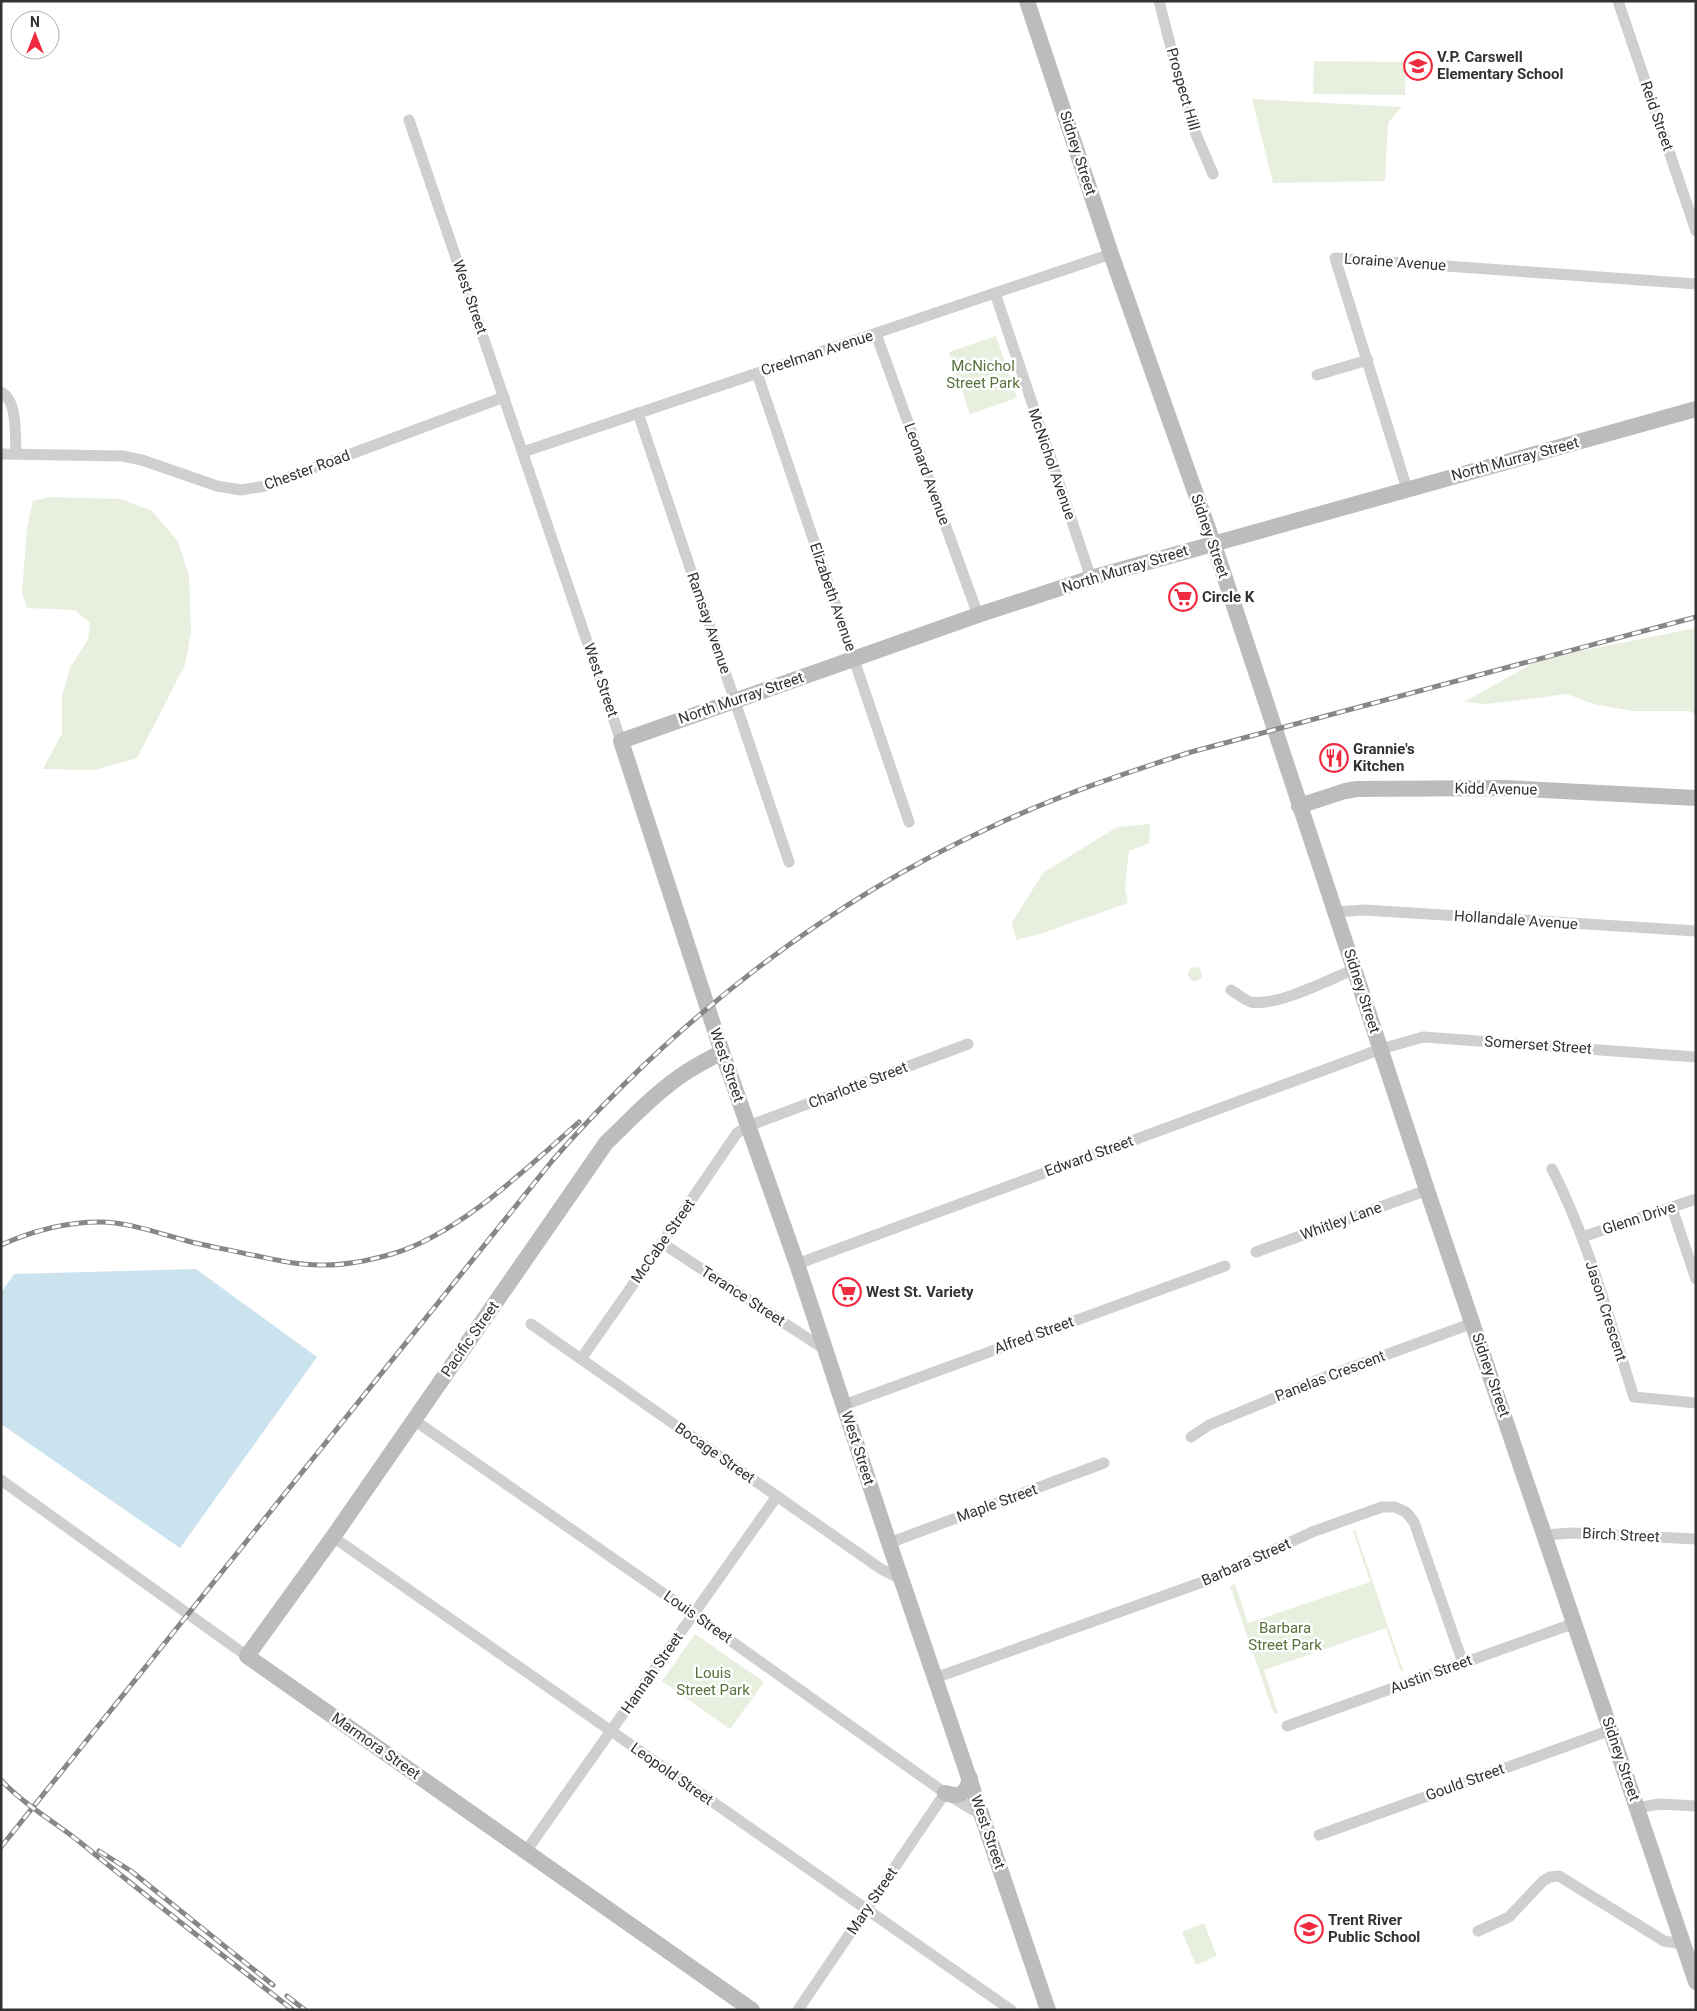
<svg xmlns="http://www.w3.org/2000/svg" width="1697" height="2011" font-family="Roboto,sans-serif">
  <rect width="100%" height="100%" fill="#fff"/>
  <g fill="#e8efdf">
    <polygon points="1314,61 1406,62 1405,95 1313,94"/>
    <polygon points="1252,99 1402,107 1388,123 1385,181 1273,183"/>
    <polygon points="996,336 1017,398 970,414 949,352"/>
    <polygon points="49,497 121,499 152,511 178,541 189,576 191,632 185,665 137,758 94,770 43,769 62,733 62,696 70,668 88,640 90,623 75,610 27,608 22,593 27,528 33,501"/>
    <polygon points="1696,628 1696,715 1689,711 1632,711 1593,704 1567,694 1487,704 1464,702 1540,659"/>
    <polygon points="1150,824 1149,843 1129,851 1125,888 1128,903 1040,934 1016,940 1012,922 1043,873 1117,827"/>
    <circle cx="1195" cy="974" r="7"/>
    <polygon points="1355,1530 1403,1670 1401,1671 1386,1628 1264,1670 1278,1713 1274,1714 1230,1586 1235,1584 1248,1623 1370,1582 1353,1531"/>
    <polygon points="695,1634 764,1682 730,1729 662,1681"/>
    <polygon points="1204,1923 1217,1956 1196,1965 1182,1932"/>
  </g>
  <polygon fill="#cbe2ef" points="196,1269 317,1357 180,1548 1,1424 1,1293 14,1274"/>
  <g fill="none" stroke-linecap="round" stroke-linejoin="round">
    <g stroke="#cfcfcf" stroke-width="11">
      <polyline points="1159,1 1178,75 1195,132 1213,174"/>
      <polyline points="1618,1 1696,231"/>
      <polyline points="409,120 621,741"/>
      <polyline points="995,293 1091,578"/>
      <polyline points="876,334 978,615"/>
      <polyline points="757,373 909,822"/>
      <polyline points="1317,375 1368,360"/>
      <path d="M1,392C18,399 15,439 16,454"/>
      <polyline points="638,413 789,862"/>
      <polyline points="523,452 1111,254"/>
      <polyline points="1,454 122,456 142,460 217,486 241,490 265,486 504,397"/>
      <polyline points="1407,489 1335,258 1696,284"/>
      <polyline points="1335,912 1365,910 1696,931"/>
      <path d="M1231,990C1238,994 1244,1000 1251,1002C1277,1007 1330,979 1355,969"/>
      <path d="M1552,1169C1588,1239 1610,1322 1634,1397L1696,1403"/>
      <polyline points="1672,1208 1696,1279"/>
      <polyline points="1582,1237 1696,1199"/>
      <polyline points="662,1243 824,1349"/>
      <polyline points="1256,1252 1427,1190"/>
      <polyline points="797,1264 1381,1049 1423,1037 1696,1057"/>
      <polyline points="531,1324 881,1569 901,1579"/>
      <polyline points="581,1359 662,1243 737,1133 748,1126 968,1044"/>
      <polyline points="844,1405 1225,1266"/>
      <polyline points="414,1420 693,1614 945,1793 973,1810 982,1814"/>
      <polyline points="1191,1437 1209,1425 1325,1377 1473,1323"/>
      <polyline points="1,1480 247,1656"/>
      <polyline points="1546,1535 1571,1533 1696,1539"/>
      <polyline points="333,1537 1011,2010"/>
      <polyline points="889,1543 1104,1463"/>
      <polyline points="935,1678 1211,1579 1312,1532 1382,1507 1395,1507 1406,1512 1414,1522 1463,1663"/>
      <polyline points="1287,1726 1575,1623"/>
      <polyline points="1637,1808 1659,1804 1696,1806"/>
      <polyline points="1319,1835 1611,1730"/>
      <polyline points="526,1851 777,1496"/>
      <polyline points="1478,1931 1509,1917 1543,1881 1550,1877 1559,1876 1664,1941 1683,1944"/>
      <polyline points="798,2010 945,1793"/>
    </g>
    <g stroke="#bcbcbc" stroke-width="16">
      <polyline points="1027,1 1111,254 1217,554 1427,1190 1696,1982"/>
      <polyline points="1299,806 1345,791 1357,789 1506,788 1696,798"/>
      <path d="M722,1052C711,1058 699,1064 688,1071C658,1090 632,1118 606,1143L333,1537L247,1656L752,2010"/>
      <path d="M945,1793C961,1798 966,1794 970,1778"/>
      <polyline points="1048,2010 889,1543 797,1264 722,1052 621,741 978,615 1091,578 1696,409"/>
    </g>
    <defs>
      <g id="rail">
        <path d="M1,1245C32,1231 66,1222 100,1222C128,1222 157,1233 184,1240C205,1246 226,1249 247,1254C273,1259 299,1266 325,1265C347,1265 371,1260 392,1254C459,1234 527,1168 579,1122"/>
        <path d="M1,1780C24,1805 55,1822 81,1843C151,1900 222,1955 293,2010"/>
        <path d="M1,1847L552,1161C673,1023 821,905 989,828C1054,797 1122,774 1191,752L1696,617"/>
        <polyline points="99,1851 131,1871 273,1985"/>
        <polyline points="287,1996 305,2010"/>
      </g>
    </defs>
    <use href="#rail" stroke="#878787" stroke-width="5"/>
    <use href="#rail" stroke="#fff" stroke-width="3" stroke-dasharray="9" stroke-linecap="butt"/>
  </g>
  <defs>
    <symbol id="school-ring" viewBox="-11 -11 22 22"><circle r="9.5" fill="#fff" stroke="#f12b3f" stroke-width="1.5"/><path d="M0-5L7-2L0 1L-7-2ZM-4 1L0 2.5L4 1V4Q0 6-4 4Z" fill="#f12b3f"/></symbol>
    <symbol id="supermarket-ring" viewBox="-11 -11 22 22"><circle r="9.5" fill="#fff" stroke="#f12b3f" stroke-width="1.5"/><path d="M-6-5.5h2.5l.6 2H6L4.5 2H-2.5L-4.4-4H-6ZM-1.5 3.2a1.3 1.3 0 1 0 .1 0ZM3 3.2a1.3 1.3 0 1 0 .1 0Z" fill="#f12b3f"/></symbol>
    <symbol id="restaurant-ring" viewBox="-11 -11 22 22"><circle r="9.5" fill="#fff" stroke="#f12b3f" stroke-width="1.5"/><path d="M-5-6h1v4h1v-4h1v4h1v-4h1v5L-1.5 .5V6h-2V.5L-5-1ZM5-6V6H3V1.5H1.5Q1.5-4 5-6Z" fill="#f12b3f"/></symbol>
  </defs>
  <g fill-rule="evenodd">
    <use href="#school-ring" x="1402" y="50" width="32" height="32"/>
    <use href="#supermarket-ring" x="1167" y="581" width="32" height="32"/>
    <use href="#restaurant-ring" x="1318" y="742" width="32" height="32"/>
    <use href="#supermarket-ring" x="831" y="1276" width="32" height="32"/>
    <use href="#school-ring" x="1293" y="1913" width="32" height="32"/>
  </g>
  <g text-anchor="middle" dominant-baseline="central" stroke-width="5" stroke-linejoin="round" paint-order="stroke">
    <g font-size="15" font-weight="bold" fill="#323232" stroke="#fff" text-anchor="start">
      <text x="1437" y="57">V.P. Carswell<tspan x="1437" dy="17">Elementary School</tspan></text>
      <text x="1202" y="597">Circle K</text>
      <text x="1353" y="749">Grannie's<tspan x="1353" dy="17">Kitchen</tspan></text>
      <text x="866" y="1292">West St. Variety</text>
      <text x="1328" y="1920">Trent River<tspan x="1328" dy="17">Public School</tspan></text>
    </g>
    <g font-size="15" fill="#323232" stroke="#fff">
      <text transform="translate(1183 89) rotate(74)">Prospect Hill</text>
      <text transform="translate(1657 116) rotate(71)">Reid Street</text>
      <text transform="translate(1078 153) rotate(72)">Sidney Street</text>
      <text transform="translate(1395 262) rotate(4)">Loraine Avenue</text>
      <text transform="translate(470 297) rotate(71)">West Street</text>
      <text transform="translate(817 353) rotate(-18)">Creelman Avenue</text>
      <text transform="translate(1515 459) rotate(-15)">North Murray Street</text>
      <text transform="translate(1052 464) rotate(71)">McNichol Avenue</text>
      <text transform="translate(307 470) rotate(-20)">Chester Road</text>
      <text transform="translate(927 474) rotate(70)">Leonard Avenue</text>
      <text transform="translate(1210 536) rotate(71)">Sidney Street</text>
      <text transform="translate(1125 569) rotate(-17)">North Murray Street</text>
      <text transform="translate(833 597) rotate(71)">Elizabeth Avenue</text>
      <text transform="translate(709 623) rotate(71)">Ramsay Avenue</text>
      <text transform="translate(601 680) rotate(71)">West Street</text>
      <text transform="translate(741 698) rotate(-19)">North Murray Street</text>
      <text transform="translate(1496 789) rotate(1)">Kidd Avenue</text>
      <text transform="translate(1516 920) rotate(4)">Hollandale Avenue</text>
      <text transform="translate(1362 991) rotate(72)">Sidney Street</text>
      <text transform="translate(1538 1045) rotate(4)">Somerset Street</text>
      <text transform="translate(727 1065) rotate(71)">West Street</text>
      <text transform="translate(858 1085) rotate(-21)">Charlotte Street</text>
      <text transform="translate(1089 1156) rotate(-20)">Edward Street</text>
      <text transform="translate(1639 1218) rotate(-18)">Glenn Drive</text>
      <text transform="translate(1341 1221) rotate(-20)">Whitley Lane</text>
      <text transform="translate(663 1241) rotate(-55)">McCabe Street</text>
      <text transform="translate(743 1296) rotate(33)">Terance Street</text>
      <text transform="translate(1606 1311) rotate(72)">Jason Crescent</text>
      <text transform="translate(1034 1335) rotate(-20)">Alfred Street</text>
      <text transform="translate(470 1339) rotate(-55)">Pacific Street</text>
      <text transform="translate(1491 1375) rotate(71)">Sidney Street</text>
      <text transform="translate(1330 1376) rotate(-21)">Panelas Crescent</text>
      <text transform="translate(858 1448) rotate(72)">West Street</text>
      <text transform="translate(715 1453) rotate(35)">Bocage Street</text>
      <text transform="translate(997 1503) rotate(-20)">Maple Street</text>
      <text transform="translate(1621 1535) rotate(3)">Birch Street</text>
      <text transform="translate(1246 1562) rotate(-24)">Barbara Street</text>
      <text transform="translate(698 1617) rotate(35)">Louis Street</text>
      <text transform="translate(652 1673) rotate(-55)">Hannah Street</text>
      <text transform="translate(1431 1674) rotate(-20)">Austin Street</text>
      <text transform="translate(376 1746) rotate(35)">Marmora Street</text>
      <text transform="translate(1621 1759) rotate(71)">Sidney Street</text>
      <text transform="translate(672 1774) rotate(35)">Leopold Street</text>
      <text transform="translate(1465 1782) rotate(-20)">Gould Street</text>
      <text transform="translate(988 1832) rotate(71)">West Street</text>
      <text transform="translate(872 1901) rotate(-56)">Mary Street</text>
    </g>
    <g font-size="15" fill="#56713b" stroke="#fff">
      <text x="983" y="366">McNichol<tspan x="983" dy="17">Street Park</tspan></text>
      <text x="1285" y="1628">Barbara<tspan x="1285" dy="17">Street Park</tspan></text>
      <text x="713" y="1673">Louis<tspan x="713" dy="17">Street Park</tspan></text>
    </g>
  </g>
  <rect width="1697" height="2011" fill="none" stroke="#323232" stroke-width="5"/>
  <g transform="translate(35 35)"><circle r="24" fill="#ffffff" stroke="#adadad"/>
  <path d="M0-4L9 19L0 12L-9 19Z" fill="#f12b3f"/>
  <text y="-8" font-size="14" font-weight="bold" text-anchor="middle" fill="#323232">N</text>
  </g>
</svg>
